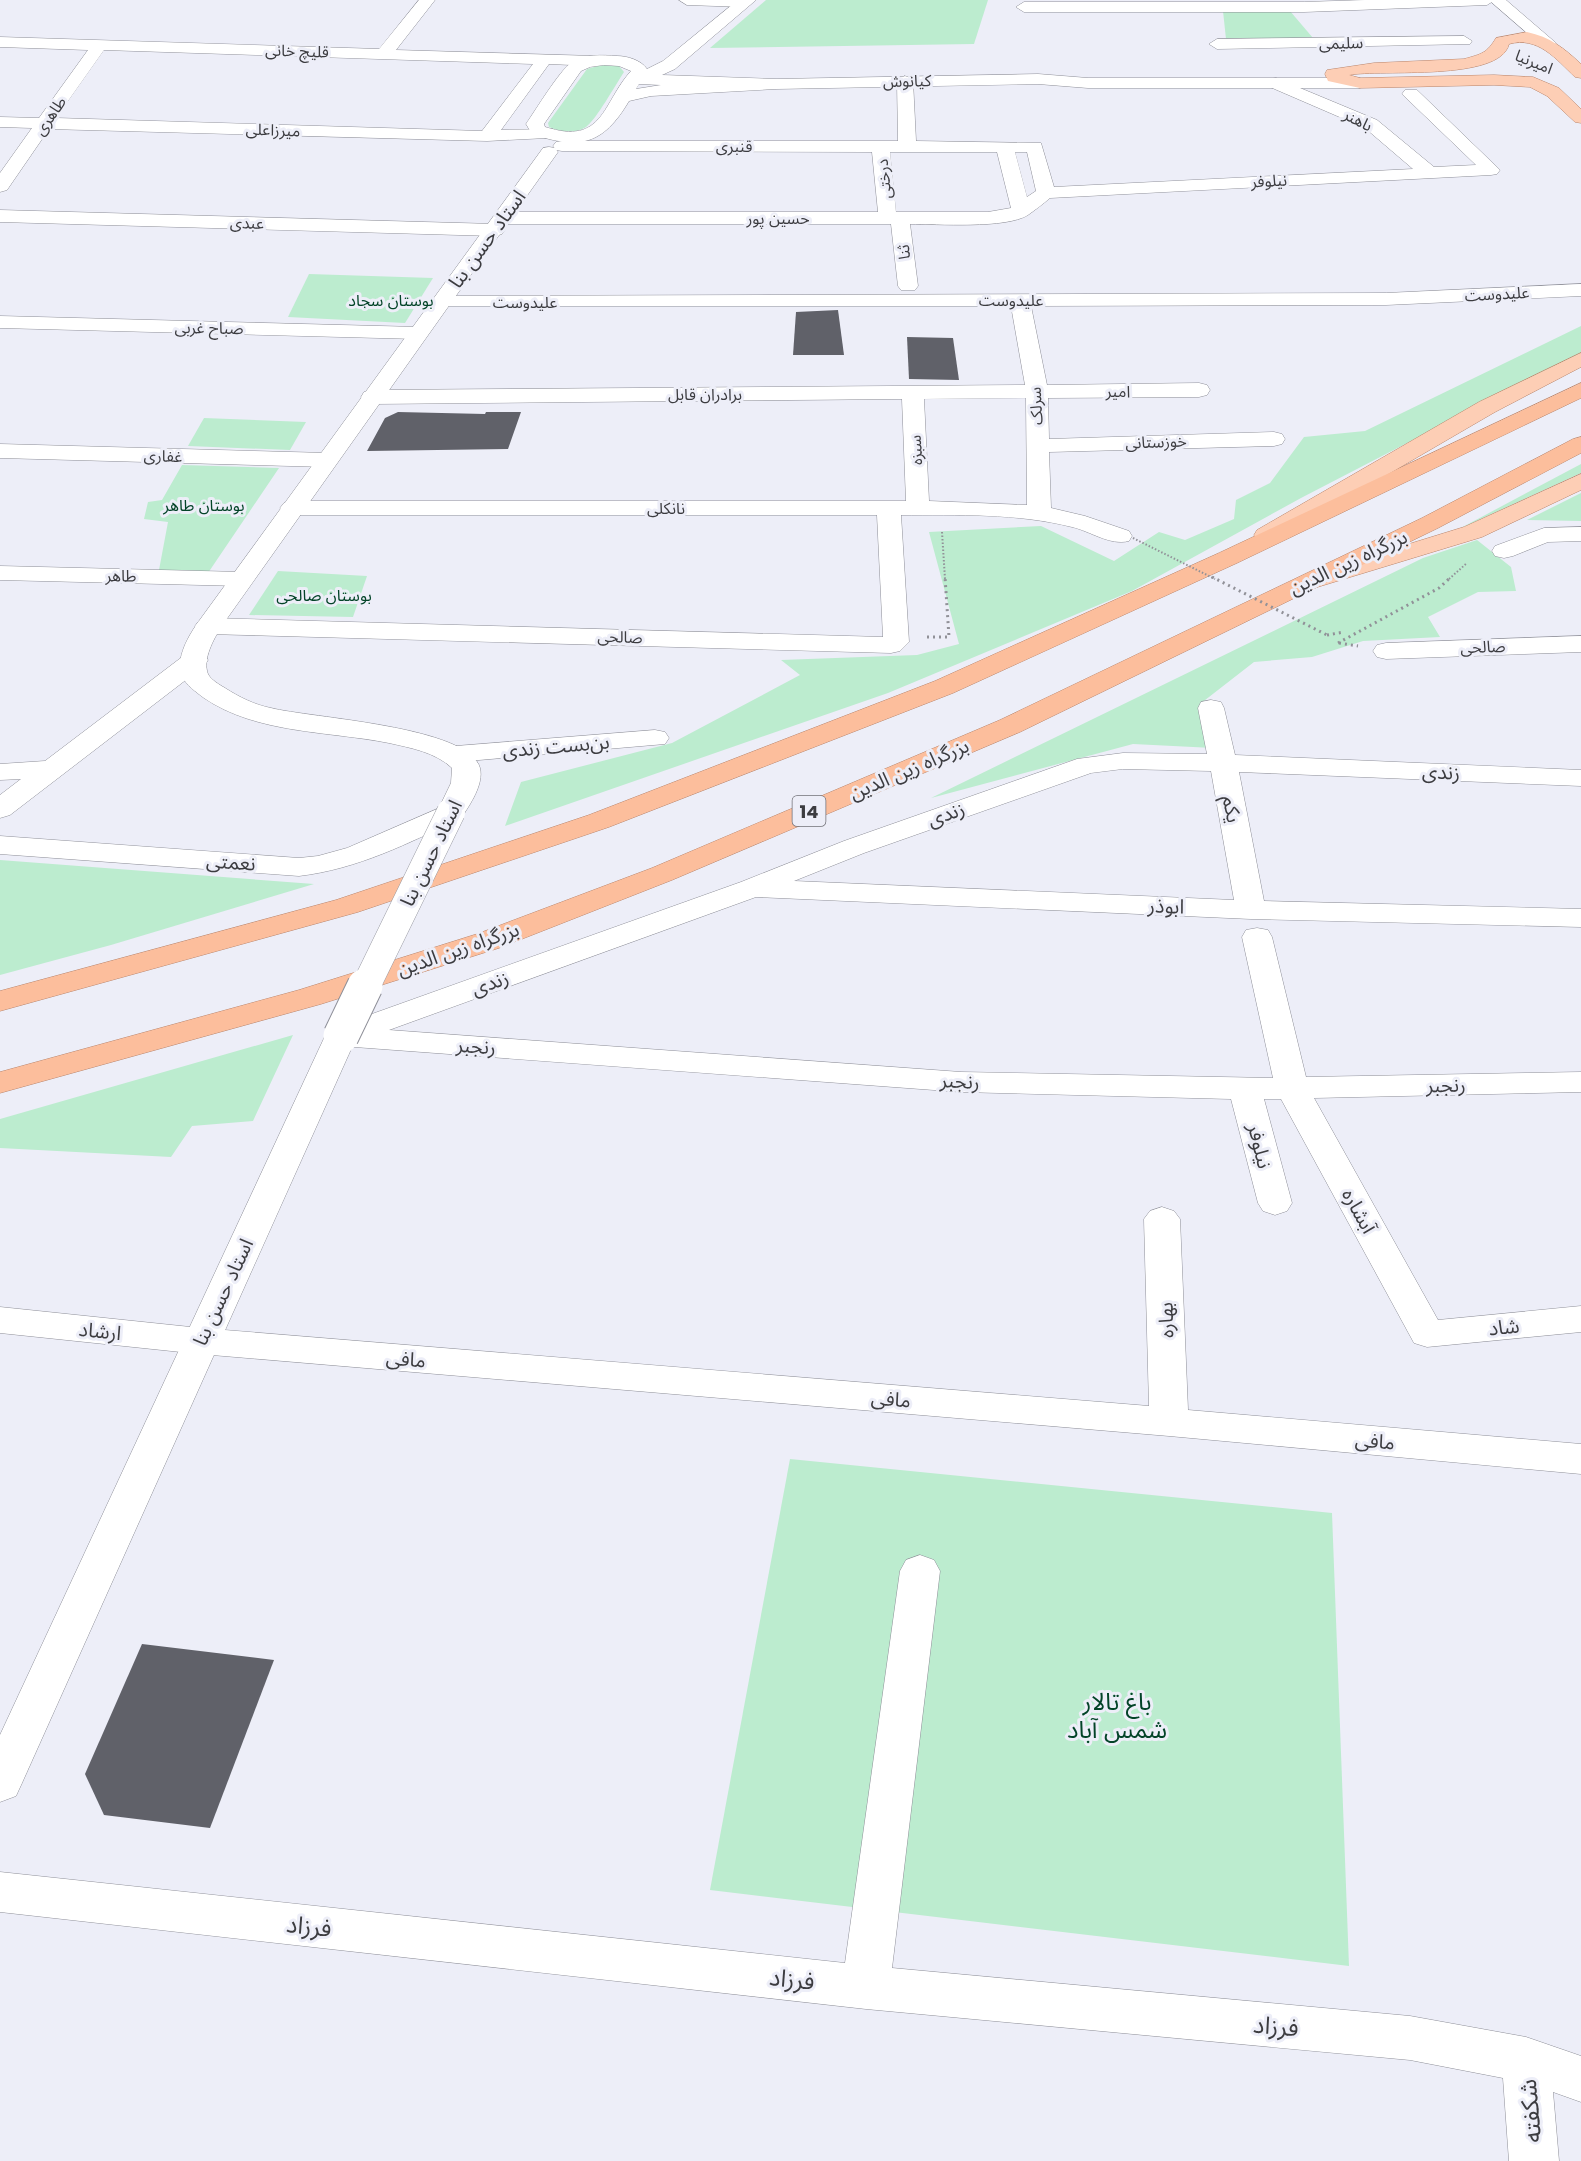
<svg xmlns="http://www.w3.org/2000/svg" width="1581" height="2161" font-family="Poppins,'Noto Sans Arabic',sans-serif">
  <rect width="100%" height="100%" fill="#edeef8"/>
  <g fill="#bceccf">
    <polygon points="766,0 988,0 974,44 710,48"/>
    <polygon points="1223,11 1290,11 1313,38 1226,39"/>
    <path d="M601,65L619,66L624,72C616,84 596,120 586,127C576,134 559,132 549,127L548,123L587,69Z"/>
    <polygon points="309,274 433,278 405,323 288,317"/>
    <polygon points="1581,326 1581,353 1301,498 1132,591 888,693 505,826 521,782 672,743 800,675 781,660 917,655 959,644 929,532 1041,526 1114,561 1159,532 1185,540 1234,519 1236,500 1270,483 1304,437 1365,431"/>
    <polygon points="204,418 306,422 290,450 188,446"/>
    <polygon points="1581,464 1581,473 1457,530"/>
    <polygon points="182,465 279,468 208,573 159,570 168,522 144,519 148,502 162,500"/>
    <polygon points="1581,493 1581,521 1527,520"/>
    <polygon points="1477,540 1511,567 1516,591 1478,592 1428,617 1440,637 1363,641 1312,657 1254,662 1200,704 1213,748 1133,744 931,798 1423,558"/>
    <polygon points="278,571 367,576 353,617 249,615"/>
    <polygon points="0,860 314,884 111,945 0,975"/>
    <polygon points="293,1035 253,1121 192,1126 171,1157 0,1148 0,1119"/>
    <polygon points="790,1459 1332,1513 1349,1966 710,1890"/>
  </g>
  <g fill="#606169">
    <polygon points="838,310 844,355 793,355 796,312"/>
    <polygon points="907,337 953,338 959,380 909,379"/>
    <polygon points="398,412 485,414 486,412 521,412 508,449 367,451 385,418"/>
    <polygon points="142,1644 274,1660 210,1828 104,1815 85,1774"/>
  </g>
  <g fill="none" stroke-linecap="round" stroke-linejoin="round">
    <defs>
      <g id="minor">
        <path d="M419,0H435L396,50L595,56L603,61L595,66L549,64L501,130L553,129L556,133L553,137L547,138L487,141L49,129L7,190L0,192V173L32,128L0,127V117L39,118L88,50L0,47V37L379,49ZM104,50L533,64L482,131L56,118Z"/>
        <polygon points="679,0 751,0 753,2 745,7 687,5"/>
        <polygon points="1365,0 1495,0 1487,5 1304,12 1024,12 1016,7 1024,2 1304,2"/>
        <polygon points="1464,36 1472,41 1470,44 1217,49 1209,44 1217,39"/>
        <path d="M905,76L913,81L916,141L1041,143L1054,187L1413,169L1365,128L1270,87L1268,83L1270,79L1276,78L1377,120L1434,167L1476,165L1402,94L1405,90H1417L1500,170L1497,174L1491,175L1050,198C1043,204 1035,210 1028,215C1006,229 937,224 910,224L918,286L915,290H901L898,286L891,224H503L496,222L493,218L496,214L503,212H878L872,152L562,151L556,150L553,146L556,142L562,141H898L897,81ZM890,152H997L1011,208L988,212H896ZM1015,152H1027L1036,191L1027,197Z"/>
        <polygon points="0,210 495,224 502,226 505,230 502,234 495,236 0,222"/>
        <path d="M1581,284V296L1386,305L1031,306L1047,385L1199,383L1207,385L1210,390L1207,395L1199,397L1048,398L1049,439L1274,432L1282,434L1285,439L1282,444L1274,446L1049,452L1051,508L1085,516L1129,531L1132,536L1129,541C1110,546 1090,531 1072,527C1017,513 957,515 901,515L909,642L900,651L891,653L208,634L199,631L195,626L199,621L208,618L883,637L877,515H292L284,513L280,508L284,503L292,501H906L902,399L372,404L364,402L361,397L364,392L372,390L1025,385L1011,306H434L431,302L434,298L441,296L1386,293ZM1026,398L1027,505L929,501L924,399Z"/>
        <polygon points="0,316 418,327 425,329 428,333 425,337 418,339 0,328"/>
        <polygon points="0,444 327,453 335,455 338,460 335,465 327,467 0,458"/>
        <polygon points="1581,527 1581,541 1548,542 1513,556 1504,558 1495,556 1492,551 1495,546 1544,528"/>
        <polygon points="0,566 242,572 251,574 254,579 251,584 242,586 0,580"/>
        <polygon points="1581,636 1581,652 1386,659 1377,657 1373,651 1377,645 1386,643"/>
        <polygon points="195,652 204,654 208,660 204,666 10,815 0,818 0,795 21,779 0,780 0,764 45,761 186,654"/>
        <path d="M1211,700L1221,702L1224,708L1235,755L1581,770V786L1239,772L1264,901L1581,909V927L1251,919L756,897L389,1030L961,1072L1273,1078L1242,937L1246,930L1257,928L1268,930L1272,937L1306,1077L1581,1072V1092L1314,1098L1438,1320L1581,1306V1332L1427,1347L1414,1343L1281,1099H1264L1292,1203L1287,1211L1275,1215L1263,1211L1258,1203L1231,1099L961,1092L341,1046L330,1043L325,1036L330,1029L741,882L844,841L1077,759L1123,753L1207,754L1198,708L1201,702ZM1123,769L1211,771L1234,900L794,881L864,853L1091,773Z"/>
        <polygon points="655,730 665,732 669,738 665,744 456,762 446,760 442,754 446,748 456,746"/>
        <path d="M451,803L461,806L465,812L461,818C409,843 358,869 299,876L0,854V836L299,858L318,856L347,848Z"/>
        <polygon points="1162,1207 1174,1211 1180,1219 1188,1410 1581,1444 1581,1474 1169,1436 200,1354 0,1333 0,1307 200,1328 1149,1406 1144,1219 1150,1211"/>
        <polygon points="920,1555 934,1560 940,1571 892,1968 1410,2016 1526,2037 1581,2056 1581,2102 1553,2092 1559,2161 1509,2161 1503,2078 1410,2060 866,2009 0,1912 0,1872 845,1963 900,1571 906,1560"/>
      </g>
      <g id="secondary">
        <path d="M738,0H756L675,69L662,75L776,79L1038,74L1088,78H1360L1368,83L1360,88H1088L1038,84L776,89L651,96L629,101C603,145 580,150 532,134L526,124C535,111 560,70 571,63C584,54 602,55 617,56C627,56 641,60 647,69L663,61ZM604,65L619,66L631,71C602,103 604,146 545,127L544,124L581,71L590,67ZM639,84L661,85L636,89Z"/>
        <polygon points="1489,0 1506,0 1556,43 1554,46 1542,46"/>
        <path d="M549,147L555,148L558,152L221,627C214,639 202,659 208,674C211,680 220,685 225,688C239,697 255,705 271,708C310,718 469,726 480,768C484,784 470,805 461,818L451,821L441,818L437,812L451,783L452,768C435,752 411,748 389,743C329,731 257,734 204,698C196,692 186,685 182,676C175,658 189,635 199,621L543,148Z"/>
        <polygon points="341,1026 352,1029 357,1036 22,1783 16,1796 0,1802 0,1735 325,1036 330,1029"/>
      </g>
      <g id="primary">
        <path d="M1527,32C1550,37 1564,48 1581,64V78L1575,77C1556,59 1538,36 1509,44C1500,82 1381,69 1349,75L1360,78L1494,75L1533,77L1559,88L1581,109V123L1575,122L1547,96L1530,87L1494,85L1360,88L1328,81L1325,74L1327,70L1374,63L1464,59C1482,54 1487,53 1496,38Z"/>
        <polygon points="1581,353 1581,367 1495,412 1275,540 1266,542 1257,540 1254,535 1257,530 1479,402"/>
        <polygon points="1581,474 1581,490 1482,537 1311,589 1302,587 1299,582 1302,577 1464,527"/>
      </g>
      <g id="trunk">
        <polygon points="1581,383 1581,398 1237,563 953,693 609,827 358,912 0,1011 0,991 336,900 589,815 935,681 1219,553"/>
        <polygon points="1581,437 1581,453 1438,528 1020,732 672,880 499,948 321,1004 0,1093 0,1072 299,990 477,934 652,868 1000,720 1422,518 1573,439"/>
      </g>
    </defs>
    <use href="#minor" stroke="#8e8f98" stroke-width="1"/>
    <use href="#secondary" stroke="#8e8f98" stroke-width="1"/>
    <use href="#primary" stroke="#b9856c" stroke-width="1"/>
    <use href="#trunk" stroke="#b9856c" stroke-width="1"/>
    <g stroke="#919198" stroke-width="2" stroke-dasharray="1.5 2" stroke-linecap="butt">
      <polyline points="942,532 945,579"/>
      <polyline points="1449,579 1467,563"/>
    </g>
    <g stroke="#919198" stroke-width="3" stroke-dasharray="2 4" stroke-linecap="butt">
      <polyline points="1327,635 1344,632"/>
      <polyline points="927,637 949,637 945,577"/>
      <polyline points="1338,643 1439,588 1451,577"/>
      <polyline points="1339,643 1358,646"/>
    </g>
    <use href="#minor" fill="#fff" fill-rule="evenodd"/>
    <use href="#secondary" fill="#fff" fill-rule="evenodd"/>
    <use href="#primary" fill="#fdceb5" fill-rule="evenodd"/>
    <use href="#trunk" fill="#fcbe9c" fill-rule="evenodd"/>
    <defs>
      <polyline id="secondary-bridge-far1" points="365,988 451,812"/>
      <polyline id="secondary-bridge" points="341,1036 365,986"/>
    </defs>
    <use href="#secondary-bridge-far1" stroke="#8e8f98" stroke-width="29" stroke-linecap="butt"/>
    <use href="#secondary-bridge" stroke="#8e8f98" stroke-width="37" stroke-linecap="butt"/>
    <polyline stroke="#919198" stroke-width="2" stroke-dasharray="1.5 2" stroke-linecap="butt" points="1133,538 1215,579"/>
    <polyline stroke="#919198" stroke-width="3" stroke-dasharray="2 4" stroke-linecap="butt" points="1212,577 1327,635"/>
    <use href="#secondary-bridge-far1" stroke="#fff" stroke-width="28"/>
    <use href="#secondary-bridge" stroke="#fff" stroke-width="35"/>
  </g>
  <g text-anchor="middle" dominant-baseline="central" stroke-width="6" stroke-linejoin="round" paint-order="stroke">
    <g font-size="16" fill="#3c3c40" stroke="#edeef8">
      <text transform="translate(1341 43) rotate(-1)">سلیمی</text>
      <text transform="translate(297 51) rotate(2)">قلیچ خانی</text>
      <text transform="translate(1534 62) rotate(22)">امیرنیا</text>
      <text transform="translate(907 81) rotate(-1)">کیانوش</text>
      <text transform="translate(50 116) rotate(-55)">طاهری</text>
      <text transform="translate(1358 120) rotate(27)">باهنر</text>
      <text transform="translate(273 130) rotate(2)">میرزاعلی</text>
      <text x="734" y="146">قنبری</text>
      <text transform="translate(884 179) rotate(-96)">درختی</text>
      <text transform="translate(1269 181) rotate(-3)">نیلوفر</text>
      <text x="778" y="218">حسین پور</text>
      <text transform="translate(247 223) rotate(2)">عبدی</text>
      <text transform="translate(904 252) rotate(-97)">ثنا</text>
      <text transform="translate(1497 294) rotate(-3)">علیدوست</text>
      <text x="1011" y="300">علیدوست</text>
      <text x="525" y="302">علیدوست</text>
      <text transform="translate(209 328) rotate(1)">صباح غربی</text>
      <text x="1118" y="391">امیر</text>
      <text x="705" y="394">برادران قابل</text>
      <text transform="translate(1036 406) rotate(-93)">سرلک</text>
      <text transform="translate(1156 442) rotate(-2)">خوزستانی</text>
      <text transform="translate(916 450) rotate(-93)">سبزه</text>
      <text transform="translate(163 456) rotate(2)">غفاری</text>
      <text x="666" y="508">نانکلی</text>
      <text transform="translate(121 576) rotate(1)">طاهر</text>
      <text transform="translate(620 637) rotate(2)">صالحی</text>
      <text transform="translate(1483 647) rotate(-2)">صالحی</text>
    </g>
    <g font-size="16" fill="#034428" stroke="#edeef8">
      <text x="391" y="300">بوستان سجاد</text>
      <text x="204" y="505">بوستان طاهر</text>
      <text x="324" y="595">بوستان صالحی</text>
    </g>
    <rect fill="#edeef8" stroke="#717177" stroke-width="1.5" x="792.5" y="796" width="33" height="30" rx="4.5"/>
    <g font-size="18" font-weight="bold" fill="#3c3c40">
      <text x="809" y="811">14</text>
    </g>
    <g font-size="20" fill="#3c3c40" stroke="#edeef8">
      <text transform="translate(487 239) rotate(-54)">استاد حسن بنا</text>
      <text transform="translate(1348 562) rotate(-25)">بزرگراه زین الدین</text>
      <text transform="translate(556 746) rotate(-5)">بن‌بست زندی</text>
      <text transform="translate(909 769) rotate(-23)">بزرگراه زین الدین</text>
      <text transform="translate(1441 772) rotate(2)">زندی</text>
      <text transform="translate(1232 809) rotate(79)">یکم</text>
      <text transform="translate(946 814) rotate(-20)">زندی</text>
      <text transform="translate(431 853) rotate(-64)">استاد حسن بنا</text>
      <text transform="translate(231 862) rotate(4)">نعمتی</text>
      <text transform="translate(1166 906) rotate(2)">ابوذر</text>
      <text transform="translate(458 949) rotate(-19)">بزرگراه زین الدین</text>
      <text transform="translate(490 983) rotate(-20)">زندی</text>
      <text transform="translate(476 1046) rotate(4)">رنجبر</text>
      <text transform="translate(960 1081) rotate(3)">رنجبر</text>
      <text transform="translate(1446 1085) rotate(-1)">رنجبر</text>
      <text transform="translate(1260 1146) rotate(76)">نیلوفر</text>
      <text transform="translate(1359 1211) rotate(61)">آبشاره</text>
      <text transform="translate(223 1292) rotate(-65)">استاد حسن بنا</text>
      <text transform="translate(1166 1320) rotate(-92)">بهاره</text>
      <text transform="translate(1504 1327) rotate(-6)">شاد</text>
      <text transform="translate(100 1331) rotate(6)">ارشاد</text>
      <text transform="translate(406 1359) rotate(5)">مافی</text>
      <text transform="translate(891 1399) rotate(5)">مافی</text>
      <text transform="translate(1375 1441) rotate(5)">مافی</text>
    </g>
    <g font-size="24" fill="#034428" stroke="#edeef8">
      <text x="1117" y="1701">باغ تالار<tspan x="1117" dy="28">شمس آباد</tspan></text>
    </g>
    <g font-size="24" fill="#3c3c40" stroke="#edeef8">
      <text transform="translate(309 1926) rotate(6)">فرزاد</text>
      <text transform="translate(792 1979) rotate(6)">فرزاد</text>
      <text transform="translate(1276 2026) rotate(5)">فرزاد</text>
      <text transform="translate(1530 2111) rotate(-95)">شکفته</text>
    </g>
  </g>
</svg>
